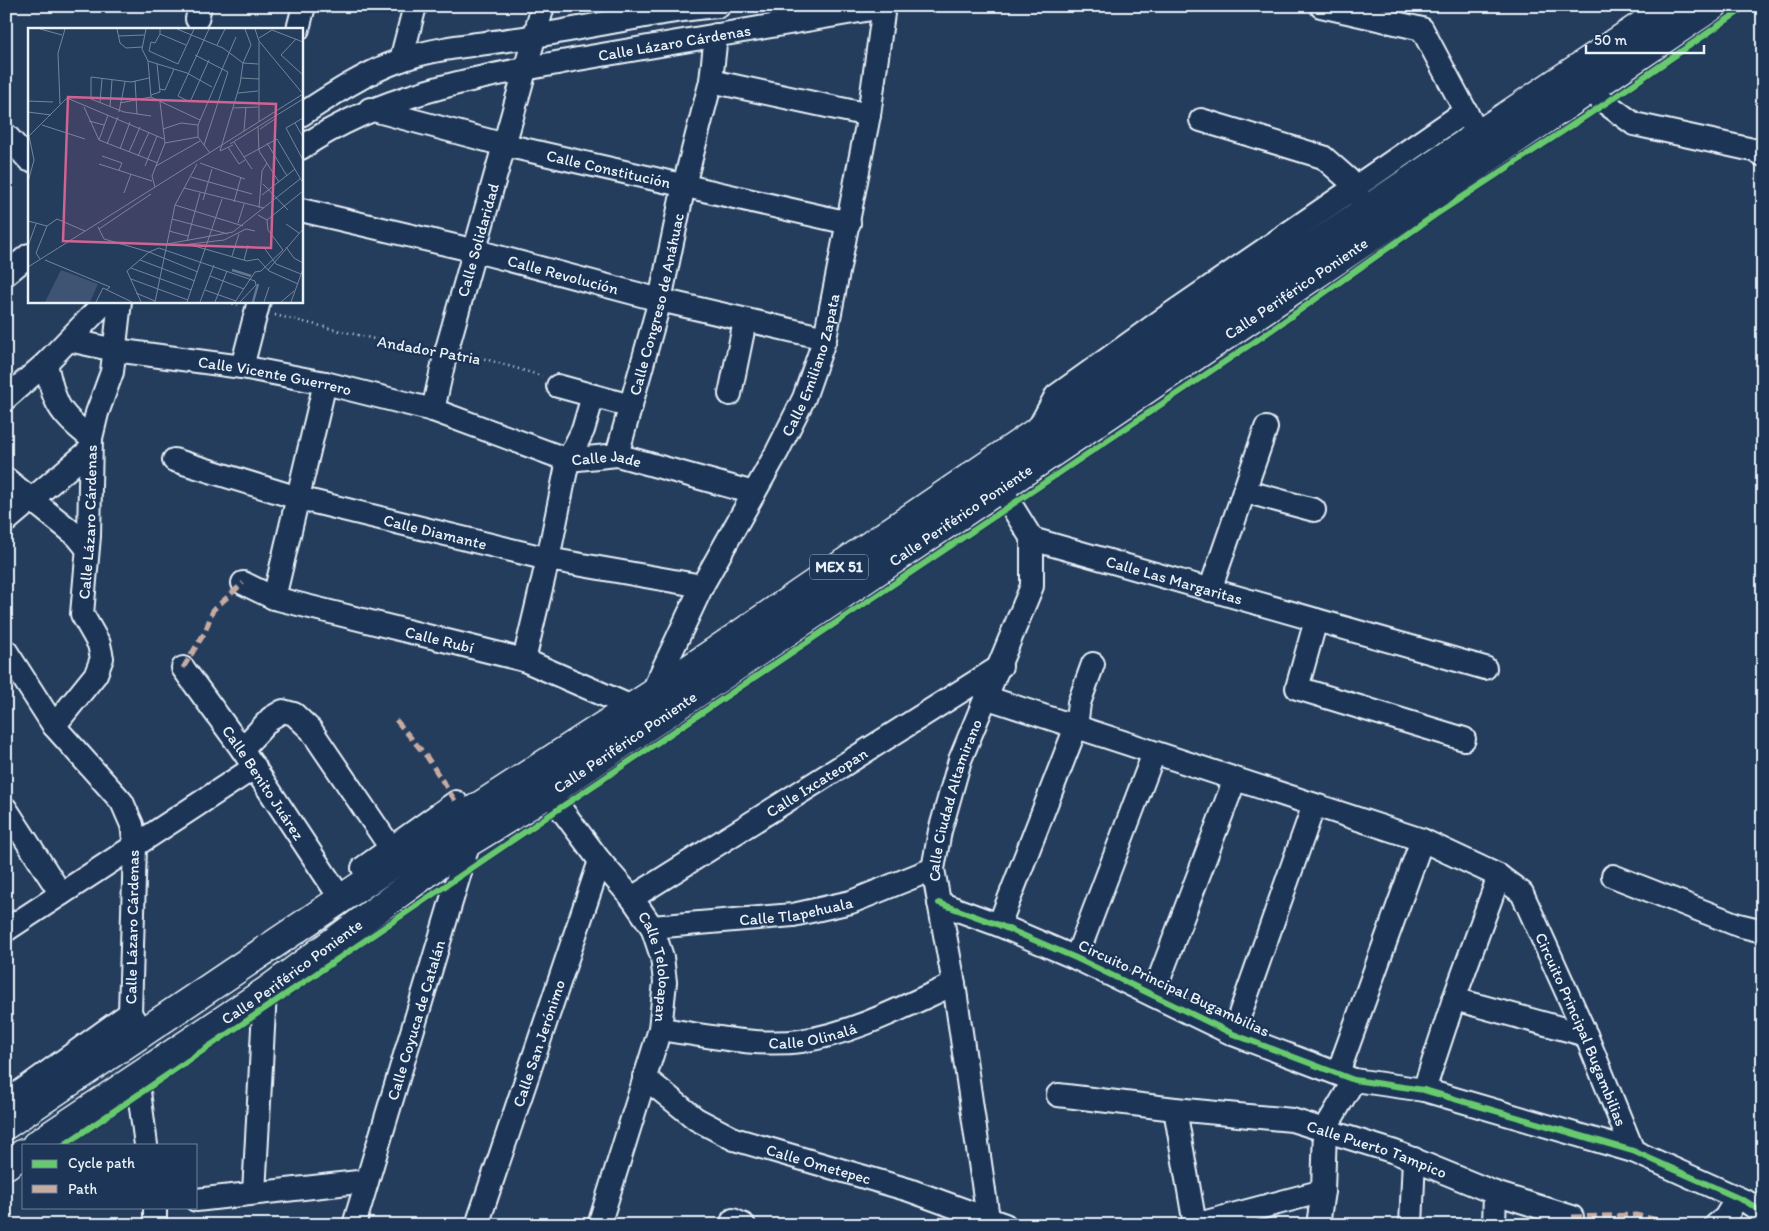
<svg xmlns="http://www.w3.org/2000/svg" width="1769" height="1231" font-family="Itim,sans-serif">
  <rect width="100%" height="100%" fill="#253d5d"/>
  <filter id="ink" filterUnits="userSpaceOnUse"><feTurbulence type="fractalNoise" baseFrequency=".02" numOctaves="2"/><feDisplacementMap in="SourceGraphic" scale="10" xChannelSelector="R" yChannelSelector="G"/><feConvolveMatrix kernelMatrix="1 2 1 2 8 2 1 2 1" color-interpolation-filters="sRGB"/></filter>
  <g filter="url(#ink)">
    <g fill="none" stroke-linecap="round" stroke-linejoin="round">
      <defs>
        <g id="minor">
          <polyline points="1321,6 1422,29 1473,125"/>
          <polyline points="197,19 200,6"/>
          <polyline points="298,29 304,6"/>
          <polyline points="401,60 415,6"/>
          <polyline points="711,81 869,115"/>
          <polyline points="1588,90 1634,124 1753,150 1763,155"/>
          <path id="s1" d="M370,109L505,145L849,223"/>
          <path d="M301,115C333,94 365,73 401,60C443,45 491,44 535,36C596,26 657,11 719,6"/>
          <polyline points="1201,120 1323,157 1348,179 1361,201"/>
          <polyline points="6,135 29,160"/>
          <path id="s2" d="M301,148C384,91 487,76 584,58C684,40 784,24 883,7"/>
          <path id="s3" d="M301,210L476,251L660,300L825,338"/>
          <polyline points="6,274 29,255"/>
          <path id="s4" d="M69,340L115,350L242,367L325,383L433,410L568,460L617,455L754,493"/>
          <path d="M46,363C54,403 58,413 91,438"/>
          <polyline points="242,367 259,301"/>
          <polyline points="558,386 631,406"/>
          <polyline points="730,394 745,321"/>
          <polyline points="6,398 46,363 106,301"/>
          <path id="s5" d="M433,410L445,356L543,6"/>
          <polyline points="1037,431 1056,396 1162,320 1466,111"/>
          <path id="s6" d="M617,455L660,300L684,185L711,81L716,35"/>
          <path id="s7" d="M174,460L298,498L548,559L702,586"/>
          <polyline points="6,479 77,536 86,547"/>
          <polyline points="1244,491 1314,510"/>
          <polyline points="6,521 90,450"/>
          <path id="s8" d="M1032,539L1485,668"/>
          <path id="s9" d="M243,583L274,598L524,660L632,707"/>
          <polyline points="1210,590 1266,428"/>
          <polyline points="274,598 325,383"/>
          <polyline points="1316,620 1297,688 1464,739"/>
          <polyline points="6,651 54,726 122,802 132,825 135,846 130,1013 142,1033"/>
          <polyline points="524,660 548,559 568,460 583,430 593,396"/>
          <path id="s10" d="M183,668L242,749L341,899"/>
          <path id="s11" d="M651,695L702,586L777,452L804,398L825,338L869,115L884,6"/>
          <path id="s12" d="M985,697L1422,840L1499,876L1522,893L1586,1035L1633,1151"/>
          <path id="s13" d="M54,726L96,674L102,658L99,644L82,614L89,536L91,438L97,413L112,372L120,301"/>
          <polyline points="242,749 271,718 283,711 294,714 311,730 399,860"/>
          <path id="s14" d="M549,793L600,861L632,898L652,927L662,957L665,982L660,1029L599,1225"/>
          <polyline points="6,809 61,894"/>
          <polyline points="1613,876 1738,925 1763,931"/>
          <path id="s15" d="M632,898L1001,666"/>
          <polyline points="939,903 999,925 1076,958 1233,1034 1354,1080 1424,1090 1633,1151 1747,1202 1763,1213"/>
          <polyline points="999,925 1076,727 1079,703 1093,664"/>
          <path id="s16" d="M652,927L793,915L851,902L933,869"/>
          <polyline points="6,930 255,767"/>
          <polyline points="1076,958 1154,753"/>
          <polyline points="1153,995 1235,779"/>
          <polyline points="1454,999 1586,1035"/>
          <path id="s17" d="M660,1029C704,1035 757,1047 801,1041C855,1033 905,1006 954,984"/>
          <polyline points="1233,1034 1314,805"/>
          <polyline points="1338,1073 1422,840"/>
          <polyline points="137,1077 146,1145"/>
          <path id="s18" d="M644,1077L696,1119L734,1139L909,1190L1005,1225"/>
          <polyline points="1424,1090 1454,999 1499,876"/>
          <path id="s19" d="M1058,1095L1175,1109L1292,1120L1395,1152L1495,1193L1572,1217V1225"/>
          <polyline points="6,1102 130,1013"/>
          <polyline points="1175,1109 1195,1225 1323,1191"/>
          <polyline points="254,1193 265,992"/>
          <polyline points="196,1200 367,1181"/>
          <path id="s20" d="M988,1218L954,984L933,869L940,831L960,760L1032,586V539L1001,489"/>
          <polyline points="155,1225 155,1207"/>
          <path id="s21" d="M354,1225L469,842L464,816L456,802L363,868"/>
          <path id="s22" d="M477,1225L600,861"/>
          <polyline points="731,1225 733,1220 744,1225"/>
          <polyline points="1318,1225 1323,1191 1325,1129 1354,1080"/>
          <polyline points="1411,1225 1414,1159"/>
          <polyline points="1494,1225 1495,1193"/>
          <polyline points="1716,1225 1725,1218 1737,1198"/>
        </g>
        <g id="major">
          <polyline points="6,1125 464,816 651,695 1036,432 1670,6"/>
          <path id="s23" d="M36,1145L265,992L469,842L549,793L1713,6"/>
          <polyline points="6,1165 24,1153"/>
        </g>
      </defs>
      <use href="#minor" stroke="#e8f1f8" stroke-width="26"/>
      <use href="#major" stroke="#e8f1f8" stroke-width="31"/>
      <g stroke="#e8f1f8" stroke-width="2.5" stroke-dasharray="1 4" stroke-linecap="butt">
        <polyline points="223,301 238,305"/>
        <polyline points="275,315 428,352"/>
        <polyline points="465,356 472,355 542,376"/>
      </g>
      <use href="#minor" stroke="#1d3557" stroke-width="22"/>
      <use href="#major" stroke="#1d3557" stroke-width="28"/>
      <g stroke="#c7aca2" stroke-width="5" stroke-dasharray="10 5" stroke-linecap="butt">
        <polyline points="183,668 205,632 213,610 243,583"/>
        <polyline points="396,720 427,757 456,802"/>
        <polyline points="1572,1217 1636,1215 1679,1225"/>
      </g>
      <defs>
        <g id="cycleway">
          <polyline points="939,903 999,925 1076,958 1233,1034 1354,1080 1424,1090 1633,1151 1747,1202 1763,1213"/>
          <polyline points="64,1145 560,808 1263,336 1435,215 1606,103 1747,6"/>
        </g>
      </defs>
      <use href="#cycleway" stroke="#1d3557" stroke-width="9"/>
      <use href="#cycleway" stroke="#67ca6e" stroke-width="6"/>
    </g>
  </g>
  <g text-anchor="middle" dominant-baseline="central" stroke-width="5" stroke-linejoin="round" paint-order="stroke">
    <rect fill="#1d3557" stroke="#abb9c8" stroke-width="1" x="810" y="554.5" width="58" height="25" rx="4"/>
    <g font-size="15" font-weight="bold" fill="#e8f1f8">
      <text x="839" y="567">MEX 51</text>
    </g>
    <g font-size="16" fill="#e8f1f8" stroke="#1d3557">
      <text stroke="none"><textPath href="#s2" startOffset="391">Calle Lázaro Cárdenas</textPath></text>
      <text stroke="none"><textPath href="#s1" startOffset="246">Calle Constitución</textPath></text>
      <text stroke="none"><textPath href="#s5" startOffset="176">Calle Solidaridad</textPath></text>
      <text stroke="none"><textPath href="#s3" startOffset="270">Calle Revolución</textPath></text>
      <text stroke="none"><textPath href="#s23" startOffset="1524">Calle Periférico Poniente</textPath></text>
      <text stroke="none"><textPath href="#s6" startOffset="156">Calle Congreso de Anáhuac</textPath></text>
      <text transform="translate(429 350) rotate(10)">Andador Patria</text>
      <text stroke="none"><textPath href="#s11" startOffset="368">Calle Emiliano Zapata</textPath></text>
      <text stroke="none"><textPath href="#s4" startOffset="209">Calle Vicente Guerrero</textPath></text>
      <text stroke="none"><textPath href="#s4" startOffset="554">Calle Jade</textPath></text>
      <text stroke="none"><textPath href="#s23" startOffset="1119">Calle Periférico Poniente</textPath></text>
      <text stroke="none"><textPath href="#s13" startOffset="225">Calle Lázaro Cárdenas</textPath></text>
      <text stroke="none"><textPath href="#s7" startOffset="271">Calle Diamante</textPath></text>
      <text stroke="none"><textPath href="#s8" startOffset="148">Calle Las Margaritas</textPath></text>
      <text stroke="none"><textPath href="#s9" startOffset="205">Calle Rubí</textPath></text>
      <text stroke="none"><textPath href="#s23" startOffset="714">Calle Periférico Poniente</textPath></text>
      <text stroke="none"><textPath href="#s10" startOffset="140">Calle Benito Juárez</textPath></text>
      <text stroke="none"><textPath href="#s15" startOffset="218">Calle Ixcateopan</textPath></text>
      <text stroke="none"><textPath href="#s20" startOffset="425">Calle Ciudad Altamirano</textPath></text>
      <text stroke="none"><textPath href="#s16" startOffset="145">Calle Tlapehuala</textPath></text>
      <text transform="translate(132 927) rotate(-89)">Calle Lázaro Cárdenas</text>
      <text stroke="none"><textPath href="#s14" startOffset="209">Calle Teloloapan</textPath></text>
      <text stroke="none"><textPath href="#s23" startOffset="309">Calle Periférico Poniente</textPath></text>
      <text transform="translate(1174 988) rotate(25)">Circuito Principal Bugambilias</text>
      <text stroke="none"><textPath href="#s21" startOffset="214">Calle Coyuca de Catalán</textPath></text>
      <text stroke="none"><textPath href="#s12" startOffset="722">Circuito Principal Bugambilias</textPath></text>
      <text stroke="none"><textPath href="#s17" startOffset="154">Calle Olinalá</textPath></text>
      <text stroke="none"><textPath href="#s22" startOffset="192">Calle San Jerónimo</textPath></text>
      <text stroke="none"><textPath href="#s19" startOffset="325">Calle Puerto Tampico</textPath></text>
      <text stroke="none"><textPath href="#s18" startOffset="198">Calle Ometepec</textPath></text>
    </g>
  </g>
  <g transform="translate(28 28)">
    <rect width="275" height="275" fill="#253d5d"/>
    <path d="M33,242L70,256L62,274H17Z" fill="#3e5472"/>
    <path fill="none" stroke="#657890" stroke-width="2.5" d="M204,242L223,248M225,274L230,256"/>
    <path fill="none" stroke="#73859b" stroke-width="1" d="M12,1L34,7M89,1L92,15L98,20L114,19M118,1L114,21L120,33L123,69M132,1V6L158,17M149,1L195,20L215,35M227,1L231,13L275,66M132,6L127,15L123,14L121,23L150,36L166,1M90,8L116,7M231,10L244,2L275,14M268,11L253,27L275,47M231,14V94M189,17L197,1M167,27L200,44L176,117M181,32L162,74L150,68L181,1M120,33L159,45L184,59M215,35L230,36M121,50L103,54L63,49V71L96,84L123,88M213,50L231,51M107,53L109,86M132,61L137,62L146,41M210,65L230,63M123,67L132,64L129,36M123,69L172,92M0,73L25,74M72,74L74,51M92,75L123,69M32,76L30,25L37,1M56,79L71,112L130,135M82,79L84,52M205,80L230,79M0,84L23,87M91,84L97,54M275,90L258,100L275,132M61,93L76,97M267,95L275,109M14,97L57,111M230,99L231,123L251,154M135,101L153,95L170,97M232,101L247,91M216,103L218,79M71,112L80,87M206,114L224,141M137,115L170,109M239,115L259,148M79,116L90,89M202,116L275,71M205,117L192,123L212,56L215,35L223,17L217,1M200,119L211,136L217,132M92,121L102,94M101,124L112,99M182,125L170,109V97L208,9M74,128L94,135L91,142M110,128L121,104M216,129L249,111L275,155M172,135L217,151M71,136L124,153M117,138L129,108M128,138L172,113M163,149L224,166M0,154L6,132L1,108L39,70L136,111M235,156L260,182M127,159L124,148L137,115L132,74M156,160L236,180M96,165L103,146M234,167L267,141M175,172L184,141M206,174L213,149M147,177L215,198M231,180L234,143L239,135M230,187L239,192L240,202L255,222M144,191L200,206M239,192L275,163M0,193L19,198L29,191L57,203M210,195L216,176M258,196L271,205M70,199L76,211L121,224L170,244M71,201L123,166M141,203L160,208M159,213L172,165M139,216L205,204L272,151M154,217L196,212L218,201L227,203M163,217L219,233L230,231L241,243L270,256M0,218L8,196M258,219L266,230L275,235M237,221L248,236L273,246M204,228L211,206M12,231L8,225L19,198M17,232L82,259L78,262M112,232L167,253M216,232L220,217M0,239L275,66M103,240L163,262M240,242L275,201M182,248L216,261M103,251L160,272M177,262L208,273M108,265L127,273M68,274L75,260L104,274M113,274L99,243L121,224L131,220L227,253L228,257L212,274M127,274L147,177L169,136M159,274L194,171M172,274L186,237M187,274L199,243M207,274L227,244L233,243L255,222M236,274L241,259M253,274L266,263M263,274L275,241"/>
    <path fill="#cf6492" fill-opacity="0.15" stroke="#cf6492" stroke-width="2.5" d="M40,69L248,76L243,220L35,213Z"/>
    <rect width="275" height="275" fill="none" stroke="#e8f1f8" stroke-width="2.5"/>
  </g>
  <rect width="1769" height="1231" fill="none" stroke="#1d3557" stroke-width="25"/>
  <rect x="12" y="12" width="1744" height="1206" fill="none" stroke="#e8f1f8" stroke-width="2" filter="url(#ink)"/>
  <rect x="22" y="1144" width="175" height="65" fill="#1d3557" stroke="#6e8097"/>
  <rect x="32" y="1160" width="25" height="8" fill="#67ca6e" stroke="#6e8097"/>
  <text x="68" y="1168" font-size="15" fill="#e8f1f8">Cycle path</text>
  <rect x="32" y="1185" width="25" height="8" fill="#c7aca2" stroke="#6e8097"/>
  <text x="68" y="1194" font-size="15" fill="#e8f1f8">Path</text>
  <path d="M1586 45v8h118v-8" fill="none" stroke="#e8f1f8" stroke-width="2.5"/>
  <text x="1594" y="45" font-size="15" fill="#e8f1f8" stroke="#1d3557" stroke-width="4" paint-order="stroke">50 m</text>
</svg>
